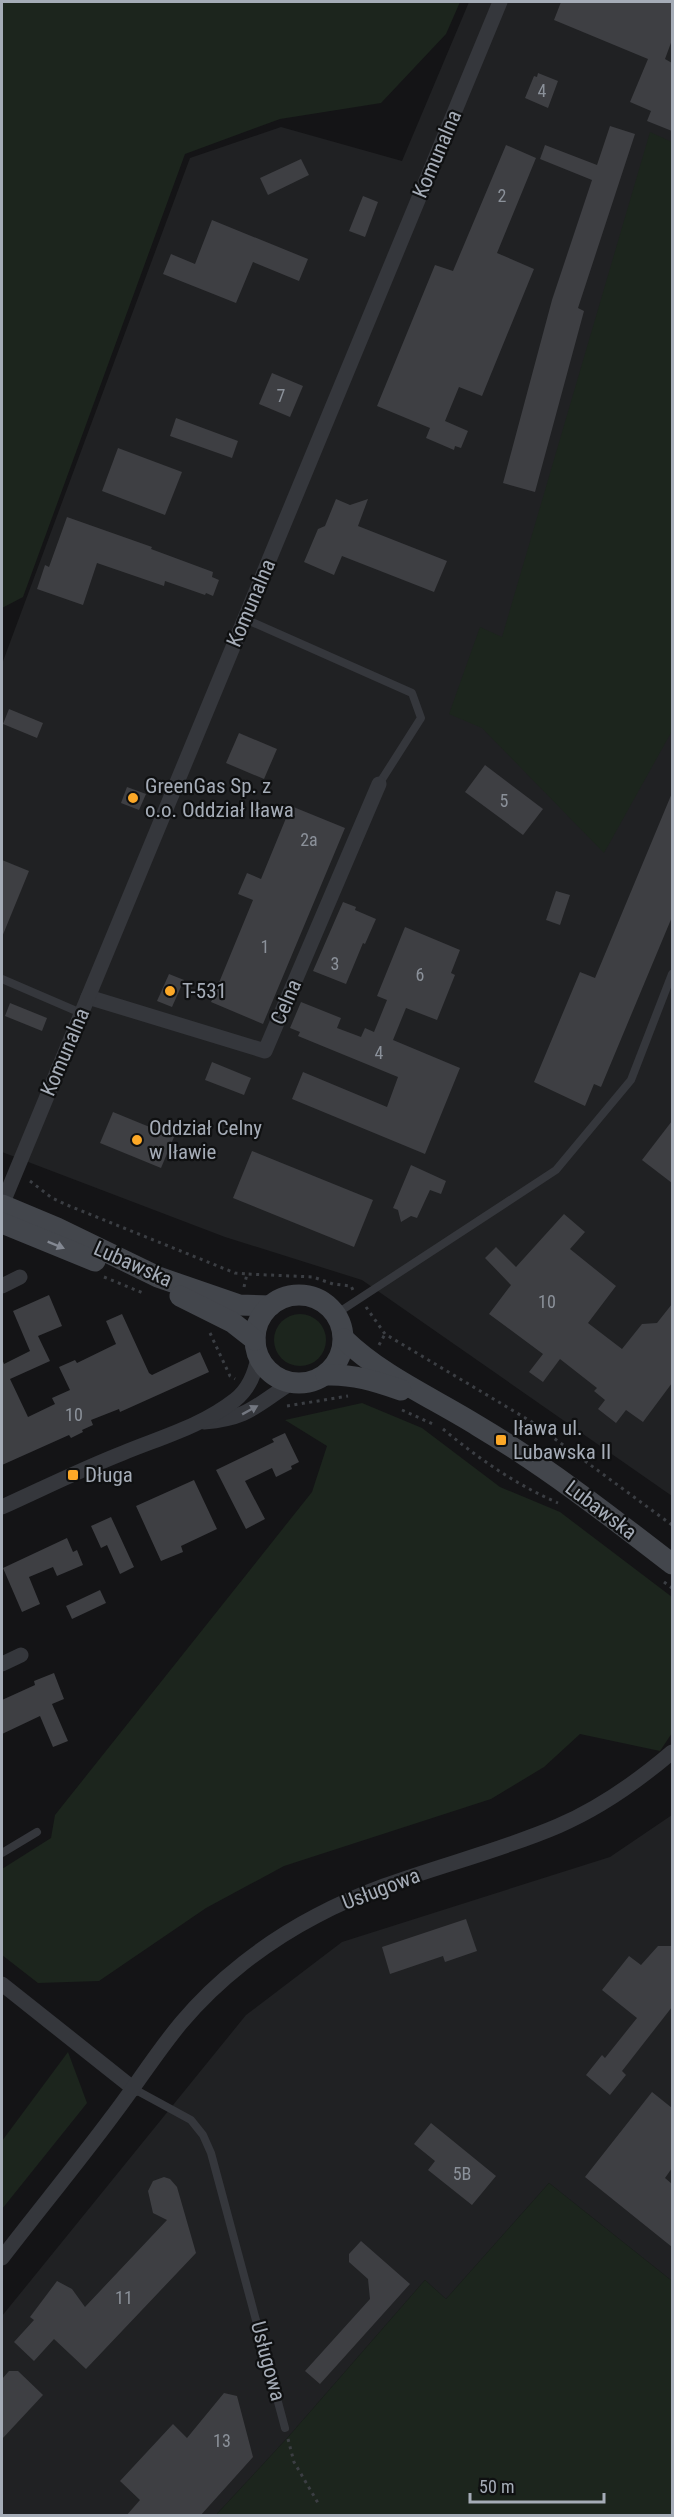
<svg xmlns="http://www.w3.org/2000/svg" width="674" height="2517" font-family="'Roboto Condensed',sans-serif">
  <rect width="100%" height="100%" fill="#141416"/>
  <g fill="#202123">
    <polygon points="469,2 672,2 672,1496 362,1280 225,1237 2,1152 2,664 190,158 281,127 402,161"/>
    <polygon points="672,1815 672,2281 549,2183 446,2299 425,2280 289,2436 216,2515 2,2516 2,2316 246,2015 342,1942 610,1857"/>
  </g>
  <g fill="#1c251d">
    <polygon points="2,2 460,2 446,34 381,103 280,119 185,154 23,597 2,608"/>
    <polygon points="650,132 672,142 672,731 604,853 482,728 449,714 480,627 502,637"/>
    <circle cx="300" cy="1340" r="26"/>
    <polygon points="362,1403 422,1428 500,1487 560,1512 672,1597 672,1733 660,1751 580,1734 544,1767 491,1799 284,1866 206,1908 99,1981 38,1983 2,1955 2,1869 51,1838 55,1815 312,1492 327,1446 285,1420"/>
    <polygon points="68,2052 87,2103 2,2209 2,2141"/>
    <polygon points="549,2183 672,2281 672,2515 216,2515 289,2436 425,2280 446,2299"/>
  </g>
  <g fill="#3e3f43">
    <polygon points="561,2 672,2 672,40 665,59 672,63 672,131 647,121 651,111 630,102 648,59 554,20"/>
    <polygon points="538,73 558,81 548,108 525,98 534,76 537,77"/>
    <polygon points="610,126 635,134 578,308 584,311 535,492 503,483 552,300 592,180 540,159 545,145 597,165"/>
    <polygon points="506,145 536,158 497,253 534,269 482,396 459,387 445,421 468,431 461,448 455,446 454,450 426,438 430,428 377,406 435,265 453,271"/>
    <polygon points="301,159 309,175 268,195 260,178"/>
    <polygon points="363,196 378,202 365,237 349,231"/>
    <polygon points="212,220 308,259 299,281 253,262 236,303 163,274 171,254 195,264"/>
    <polygon points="272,373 303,386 290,417 259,404"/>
    <polygon points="176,418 238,441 232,458 170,436"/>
    <polygon points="118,448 182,472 165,515 102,491"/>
    <polygon points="336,499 350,505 368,499 358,526 447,561 434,592 342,556 334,575 304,562 318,529 325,526"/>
    <polygon points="67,517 152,547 151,549 213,572 212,577 219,580 213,596 206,593 205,595 165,581 164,586 97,563 83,605 37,589 45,565 49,567"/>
    <polygon points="9,709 43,723 37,738 3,724"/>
    <polygon points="239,733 277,749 264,779 226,763"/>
    <polygon points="485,765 543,809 523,835 465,792"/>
    <polygon points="127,787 146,794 139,810 121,803"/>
    <polygon points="672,793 672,917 601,1087 594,1084 585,1106 534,1082 580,972 595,978"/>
    <polygon points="291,806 345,828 263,1024 211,1002 253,900 238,894 247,873 261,879"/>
    <polygon points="2,860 29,871 2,937"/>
    <polygon points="556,891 570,895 560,925 546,920"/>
    <polygon points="343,902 356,907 355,910 376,919 365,944 363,943 346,984 313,971"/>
    <polygon points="405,927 460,950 451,973 455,975 437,1020 406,1008 393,1040 460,1068 425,1154 292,1099 303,1072 387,1107 398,1077 298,1036 300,1032 290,1028 301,1002 341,1018 337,1028 361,1037 365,1028 374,1032 387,1000 377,996"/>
    <polygon points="169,974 184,980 172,1007 157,1001"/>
    <polygon points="10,1003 47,1018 42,1031 5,1016"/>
    <polygon points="212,1062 251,1078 244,1095 205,1080"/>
    <polygon points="113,1112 174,1137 161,1168 100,1143"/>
    <polygon points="672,1121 672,1183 642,1160"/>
    <polygon points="252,1151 373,1200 354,1247 233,1198"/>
    <polygon points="411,1165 446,1181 441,1194 430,1190 417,1218 411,1216 401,1222 398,1210 393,1208"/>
    <polygon points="564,1214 585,1232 570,1249 616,1286 588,1323 622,1349 642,1324 657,1323 672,1304 672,1383 643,1422 626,1410 616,1423 598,1409 605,1400 594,1391 597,1388 560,1359 543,1382 529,1372 543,1354 489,1314 511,1285 485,1258 496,1247 516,1267"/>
    <polygon points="49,1295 62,1326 38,1336 50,1361 10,1379 28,1417 55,1404 52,1398 70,1390 59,1367 75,1360 77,1363 116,1344 106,1321 122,1314 149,1373 152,1375 200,1352 209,1372 120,1412 119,1409 91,1420 93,1425 82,1430 83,1432 71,1438 69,1435 2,1465 2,1359 4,1364 30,1351 13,1311"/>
    <polygon points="285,1433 299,1462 291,1466 292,1469 276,1477 272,1468 245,1481 265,1519 246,1529 216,1470 274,1442 272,1439"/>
    <polygon points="194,1480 217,1529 181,1546 183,1552 161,1561 136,1506"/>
    <polygon points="111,1517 134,1567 120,1574 107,1545 101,1548 91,1526"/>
    <polygon points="67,1538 73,1552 77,1550 83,1565 57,1576 53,1567 29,1577 40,1604 22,1612 3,1568"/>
    <polygon points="100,1590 106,1603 72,1619 66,1606"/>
    <polygon points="54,1673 64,1699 52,1704 68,1741 53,1747 40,1716 2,1734 2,1700 35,1685 34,1681"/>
    <polygon points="466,1919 477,1951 445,1962 443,1956 390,1974 382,1947"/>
    <polygon points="658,1946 672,1946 672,2007 622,2071 626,2075 610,2095 586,2075 602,2055 605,2058 637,2018 602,1990 629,1956 641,1965"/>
    <polygon points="652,2092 672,2108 672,2168 665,2178 672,2184 672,2247 585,2177"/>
    <polygon points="431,2123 496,2176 472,2205 428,2170 435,2161 414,2144"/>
    <polygon points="164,2177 170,2179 177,2187 196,2253 86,2369 54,2339 34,2361 14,2342 34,2320 30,2317 57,2281 72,2289 85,2307 167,2220 153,2213 148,2191 153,2181"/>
    <polygon points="361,2241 410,2284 320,2384 305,2371 370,2299 368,2279 349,2262 349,2254"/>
    <polygon points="9,2371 18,2371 43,2395 2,2439 2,2379"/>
    <polygon points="224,2393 237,2396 253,2457 200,2516 126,2516 140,2500 120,2481 173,2424 187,2438"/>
  </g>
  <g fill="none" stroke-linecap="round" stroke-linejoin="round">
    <g stroke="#3b3e43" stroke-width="3" stroke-dasharray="3 4.5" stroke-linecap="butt">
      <polyline points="30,1181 52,1198 67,1205 235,1273 247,1274"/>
      <polyline points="104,1277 143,1293"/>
      <polyline points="244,1287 247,1274 313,1277 333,1284 351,1286 353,1290"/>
      <polyline points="366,1307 385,1334 532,1422 672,1525"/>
      <polyline points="210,1333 230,1376 235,1379"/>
      <polyline points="379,1345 385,1334"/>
      <polyline points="287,1406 348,1396"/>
      <polyline points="402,1410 435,1425"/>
      <path d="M443,1429C479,1459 515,1484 558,1503"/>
      <polyline points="664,1582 672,1588"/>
      <polyline points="288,2439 294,2462 318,2503"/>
    </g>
    <g stroke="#35373c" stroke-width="8">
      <polyline points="245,619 412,693 421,718 379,784"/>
      <polyline points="2,979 81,1013"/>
      <polyline points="336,1314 556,1170 631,1080 672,974"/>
      <polyline points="2,1853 37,1832"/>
      <polyline points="134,2089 191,2120 203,2135 211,2153 285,2428"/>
    </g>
    <g stroke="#35373c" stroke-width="15">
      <polyline points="88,997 265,1051 379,784"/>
      <polyline points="2,1205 500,2"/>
      <polyline points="2,1286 20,1277"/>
      <path d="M204,1422C249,1418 255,1406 291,1383"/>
      <path d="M2,1507C42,1489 82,1469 123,1453C162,1437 202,1426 235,1400C249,1389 255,1374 258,1357"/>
      <polyline points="2,1664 21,1655"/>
      <polyline points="2,1984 134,2089"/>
      <path d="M2,2258C38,2211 76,2165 111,2118C135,2087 156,2053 181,2023C217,1980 266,1942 316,1916C392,1875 479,1860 558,1826C600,1808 638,1781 672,1752"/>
    </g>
    <g stroke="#43464c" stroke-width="21">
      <polyline points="2,1205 57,1228 158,1277 239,1305 270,1306"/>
      <polyline points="2,1223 95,1261"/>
      <circle cx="299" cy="1339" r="44"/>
      <polyline points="180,1296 232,1322 255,1340"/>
      <path d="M344,1339C382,1376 433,1398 478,1426C547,1467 610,1516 672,1564"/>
      <path d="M326,1375C353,1374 375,1381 401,1390"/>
    </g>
  </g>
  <defs><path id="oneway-solid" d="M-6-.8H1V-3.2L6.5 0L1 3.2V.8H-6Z" transform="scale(1.5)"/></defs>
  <use fill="#838892" href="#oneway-solid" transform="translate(56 1245) rotate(22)"/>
  <use fill="#737780" href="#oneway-solid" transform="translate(250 1410) rotate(-29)"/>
  <g fill="#fca827" stroke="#0f1011" stroke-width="2">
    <circle cx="133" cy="798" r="6"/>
    <circle cx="170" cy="991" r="6"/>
    <circle cx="137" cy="1140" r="6"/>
    <rect x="495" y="1434" width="12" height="12" rx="3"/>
    <rect x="67" y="1469" width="12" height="12" rx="3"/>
  </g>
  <g text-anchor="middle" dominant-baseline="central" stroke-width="4.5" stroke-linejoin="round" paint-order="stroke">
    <g font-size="18" fill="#8b919a">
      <text x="542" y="90">4</text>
      <text x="502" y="195">2</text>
      <text x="281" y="395">7</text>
      <text x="504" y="800">5</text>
      <text x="309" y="839">2a</text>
      <text x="265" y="946">1</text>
      <text x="335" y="963">3</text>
      <text x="420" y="974">6</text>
      <text x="379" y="1052">4</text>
      <text x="547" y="1301">10</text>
      <text x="74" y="1414">10</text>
      <text x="462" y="2173">5B</text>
      <text x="124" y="2297">11</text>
      <text x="222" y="2440">13</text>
    </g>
    <g font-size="21" fill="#a5acb7" stroke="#0f1011">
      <text transform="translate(437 154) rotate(-67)">Komunalna</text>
      <text transform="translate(251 603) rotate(-67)">Komunalna</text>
      <text transform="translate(286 1002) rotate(-67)">Celna</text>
      <text transform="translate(65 1052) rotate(-67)">Komunalna</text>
      <text transform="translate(133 1264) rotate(24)">Lubawska</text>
      <text transform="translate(601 1510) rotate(37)">Lubawska</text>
      <text transform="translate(381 1889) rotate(-21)">Usługowa</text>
      <text transform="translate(268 2361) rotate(75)">Usługowa</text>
    </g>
    <g font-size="21" fill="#a5acb7" stroke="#0f1011" text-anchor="start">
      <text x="145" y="786">GreenGas Sp. z<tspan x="145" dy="24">o.o. Oddział Iława</tspan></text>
      <text x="182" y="991">T-531</text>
      <text x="149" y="1128">Oddział Celny<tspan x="149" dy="24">w Iławie</tspan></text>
      <text x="513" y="1428">Iława ul.<tspan x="513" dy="24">Lubawska II</tspan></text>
      <text x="85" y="1475">Długa</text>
    </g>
  </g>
  <rect width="674" height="2517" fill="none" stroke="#a5acb7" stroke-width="6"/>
  <path d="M470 2493v9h134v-9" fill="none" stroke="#a5acb7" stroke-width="3"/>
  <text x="479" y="2493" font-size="18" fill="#a5acb7" stroke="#0f1011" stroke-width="4.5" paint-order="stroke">50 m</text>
</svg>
